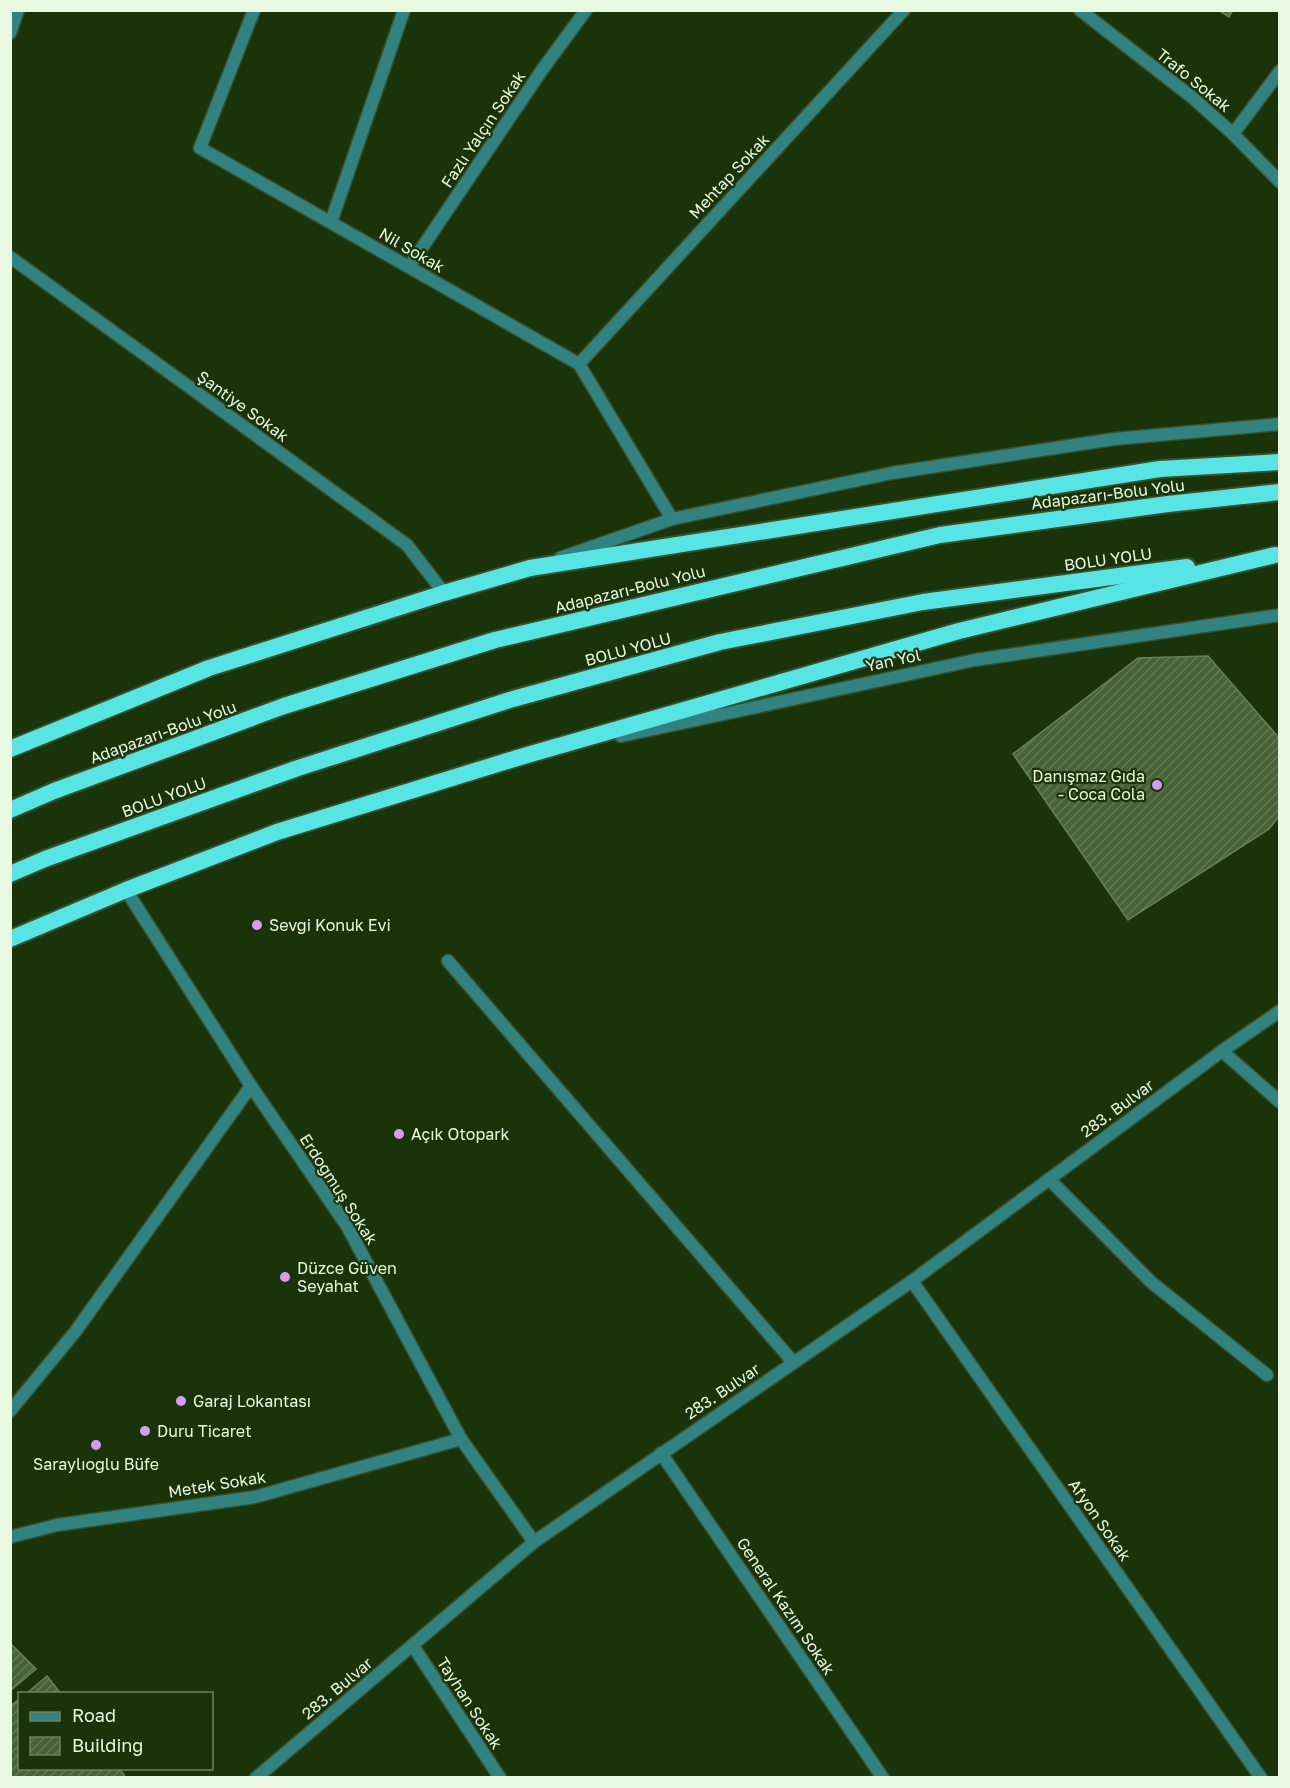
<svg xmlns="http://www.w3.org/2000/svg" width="1290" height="1788" font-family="'Golos Text',sans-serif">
  <defs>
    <pattern id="building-hatch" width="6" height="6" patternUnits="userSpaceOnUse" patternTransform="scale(1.5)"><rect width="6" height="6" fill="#486238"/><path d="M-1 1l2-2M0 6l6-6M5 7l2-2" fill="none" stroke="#627954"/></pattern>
  </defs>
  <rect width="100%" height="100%" fill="#1b3309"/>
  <g fill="url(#building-hatch)" stroke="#678256" stroke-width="1.5">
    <polygon points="1218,10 1233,10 1229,17"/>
    <polygon points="1208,656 1280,739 1280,815 1269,829 1128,920 1013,754 1138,658"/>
    <polygon points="10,1643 36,1669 10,1691"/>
    <polygon points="47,1676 61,1694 26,1694"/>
    <polygon points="20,1699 20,1768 119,1768 126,1778 10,1778 10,1706"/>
  </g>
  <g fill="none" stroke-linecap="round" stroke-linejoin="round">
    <defs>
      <g id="service">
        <polyline points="1049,1179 1151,1282 1267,1375"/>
        <polyline points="10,1411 75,1332 251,1086"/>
      </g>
      <g id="minor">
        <polyline points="254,10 200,148 579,364 672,519"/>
        <polyline points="10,33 18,10"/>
        <polyline points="1233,134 1280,71"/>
        <polyline points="331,222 404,10"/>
        <polyline points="10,257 407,545 444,593"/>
        <polyline points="409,267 542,70 586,10"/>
        <polyline points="579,364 904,10"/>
        <polyline points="126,890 251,1086 347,1226 461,1439 534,1542"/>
        <polyline points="448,961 793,1362"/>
        <polyline points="912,1281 1261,1778"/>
        <polyline points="661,1453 883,1778"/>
        <polyline points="10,1537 57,1525 255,1497 461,1439"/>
        <polyline points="413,1646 500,1778"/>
        <polyline points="256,1778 534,1542 912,1281 1222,1051 1280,1011"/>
      </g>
      <g id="tertiary">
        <polyline points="1080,10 1193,98 1233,134 1280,182"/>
        <polyline points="560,558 672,519 892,473 1114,439 1280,424"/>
        <polyline points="621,736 975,660 1280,615"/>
        <polyline points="1222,1051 1280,1102"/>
      </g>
      <g id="trunk">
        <polyline points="10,749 209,668 444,593 530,568 1160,469 1280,462"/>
        <polyline points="10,810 54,791 284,706 495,640 940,535 1168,504 1280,492"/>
        <polyline points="10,874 45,859 298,768 513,699 720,642 923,602 1187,567"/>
        <polyline points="10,939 126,890 277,832 517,758 959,631 1275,555"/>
      </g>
    </defs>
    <use href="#service" stroke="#384f27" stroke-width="15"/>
    <use href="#minor" stroke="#384f27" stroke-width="15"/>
    <use href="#tertiary" stroke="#384f27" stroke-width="15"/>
    <use href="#trunk" stroke="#384f27" stroke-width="20"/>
    <use href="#service" stroke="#318382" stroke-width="12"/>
    <use href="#minor" stroke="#318382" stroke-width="12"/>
    <use href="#tertiary" stroke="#318382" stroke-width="12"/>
    <use href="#trunk" stroke="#56e5e4" stroke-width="16"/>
  </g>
  <g fill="#d99af7" stroke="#1b3309" stroke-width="2">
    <circle cx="1157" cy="785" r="6"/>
    <circle cx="257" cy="925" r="6"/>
    <circle cx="399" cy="1134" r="6"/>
    <circle cx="285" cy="1277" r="6"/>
    <circle cx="181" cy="1401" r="6"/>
    <circle cx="145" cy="1431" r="6"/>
    <circle cx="96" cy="1445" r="6"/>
  </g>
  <g text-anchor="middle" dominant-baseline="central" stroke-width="4.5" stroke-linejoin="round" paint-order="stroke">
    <g font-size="16" fill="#e9f8e0" stroke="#1b3309">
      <text transform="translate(1194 80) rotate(39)">Trafo Sokak</text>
      <text transform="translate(483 129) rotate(-56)">Fazlı Yalçın Sokak</text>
      <text transform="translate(729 176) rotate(-47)">Mehtap Sokak</text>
      <text transform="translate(412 250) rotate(30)">Nil Sokak</text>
      <text transform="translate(243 406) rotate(36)">Şantiye Sokak</text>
      <text transform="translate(1108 494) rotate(-7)">Adapazarı-Bolu Yolu</text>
      <text transform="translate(1108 559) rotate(-8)">BOLU YOLU</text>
      <text transform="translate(630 589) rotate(-14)">Adapazarı-Bolu Yolu</text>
      <text transform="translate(628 649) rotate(-15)">BOLU YOLU</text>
      <text transform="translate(893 660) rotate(-12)">Yan Yol</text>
      <text transform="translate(163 732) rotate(-20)">Adapazarı-Bolu Yolu</text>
      <text transform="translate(164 797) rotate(-20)">BOLU YOLU</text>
      <text transform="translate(1117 1108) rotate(-36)">283. Bulvar</text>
      <text transform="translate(339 1189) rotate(57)">Erdoğmuş Sokak</text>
      <text transform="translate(722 1391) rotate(-34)">283. Bulvar</text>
      <text transform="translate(217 1484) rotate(-9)">Metek Sokak</text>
      <text transform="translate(1100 1520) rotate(55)">Afyon Sokak</text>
      <text transform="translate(786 1606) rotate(56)">General Kazım Sokak</text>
      <text transform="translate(337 1688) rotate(-40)">283. Bulvar</text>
      <text transform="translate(470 1703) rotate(57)">Tayhan Sokak</text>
    </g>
    <g font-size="16" fill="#e9f8e0" stroke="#1b3309" text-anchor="start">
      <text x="1145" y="776" text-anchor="end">Danışmaz Gıda<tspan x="1145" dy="18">- Coca Cola</tspan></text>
      <text x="269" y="925">Sevgi Konuk Evi</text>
      <text x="411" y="1134">Açık Otopark</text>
      <text x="297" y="1268">Düzce Güven<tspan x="297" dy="18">Seyahat</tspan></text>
      <text x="193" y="1401">Garaj Lokantası</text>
      <text x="157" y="1431">Duru Ticaret</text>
      <text x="96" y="1464" text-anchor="middle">Saraylıoğlu Büfe</text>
    </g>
  </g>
  <rect width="1290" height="1788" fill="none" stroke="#e9f8e0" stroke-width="24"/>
  <rect x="18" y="1692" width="195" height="78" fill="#1b3309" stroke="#6d825f" stroke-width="1.5"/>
  <rect x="30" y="1712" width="30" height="9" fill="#318382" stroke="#6d825f" stroke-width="1.5"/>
  <text x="72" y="1722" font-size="18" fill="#e9f8e0">Road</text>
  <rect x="30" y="1737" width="30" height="18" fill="url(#building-hatch)" stroke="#6d825f" stroke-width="1.5"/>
  <text x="72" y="1752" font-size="18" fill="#e9f8e0">Building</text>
</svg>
